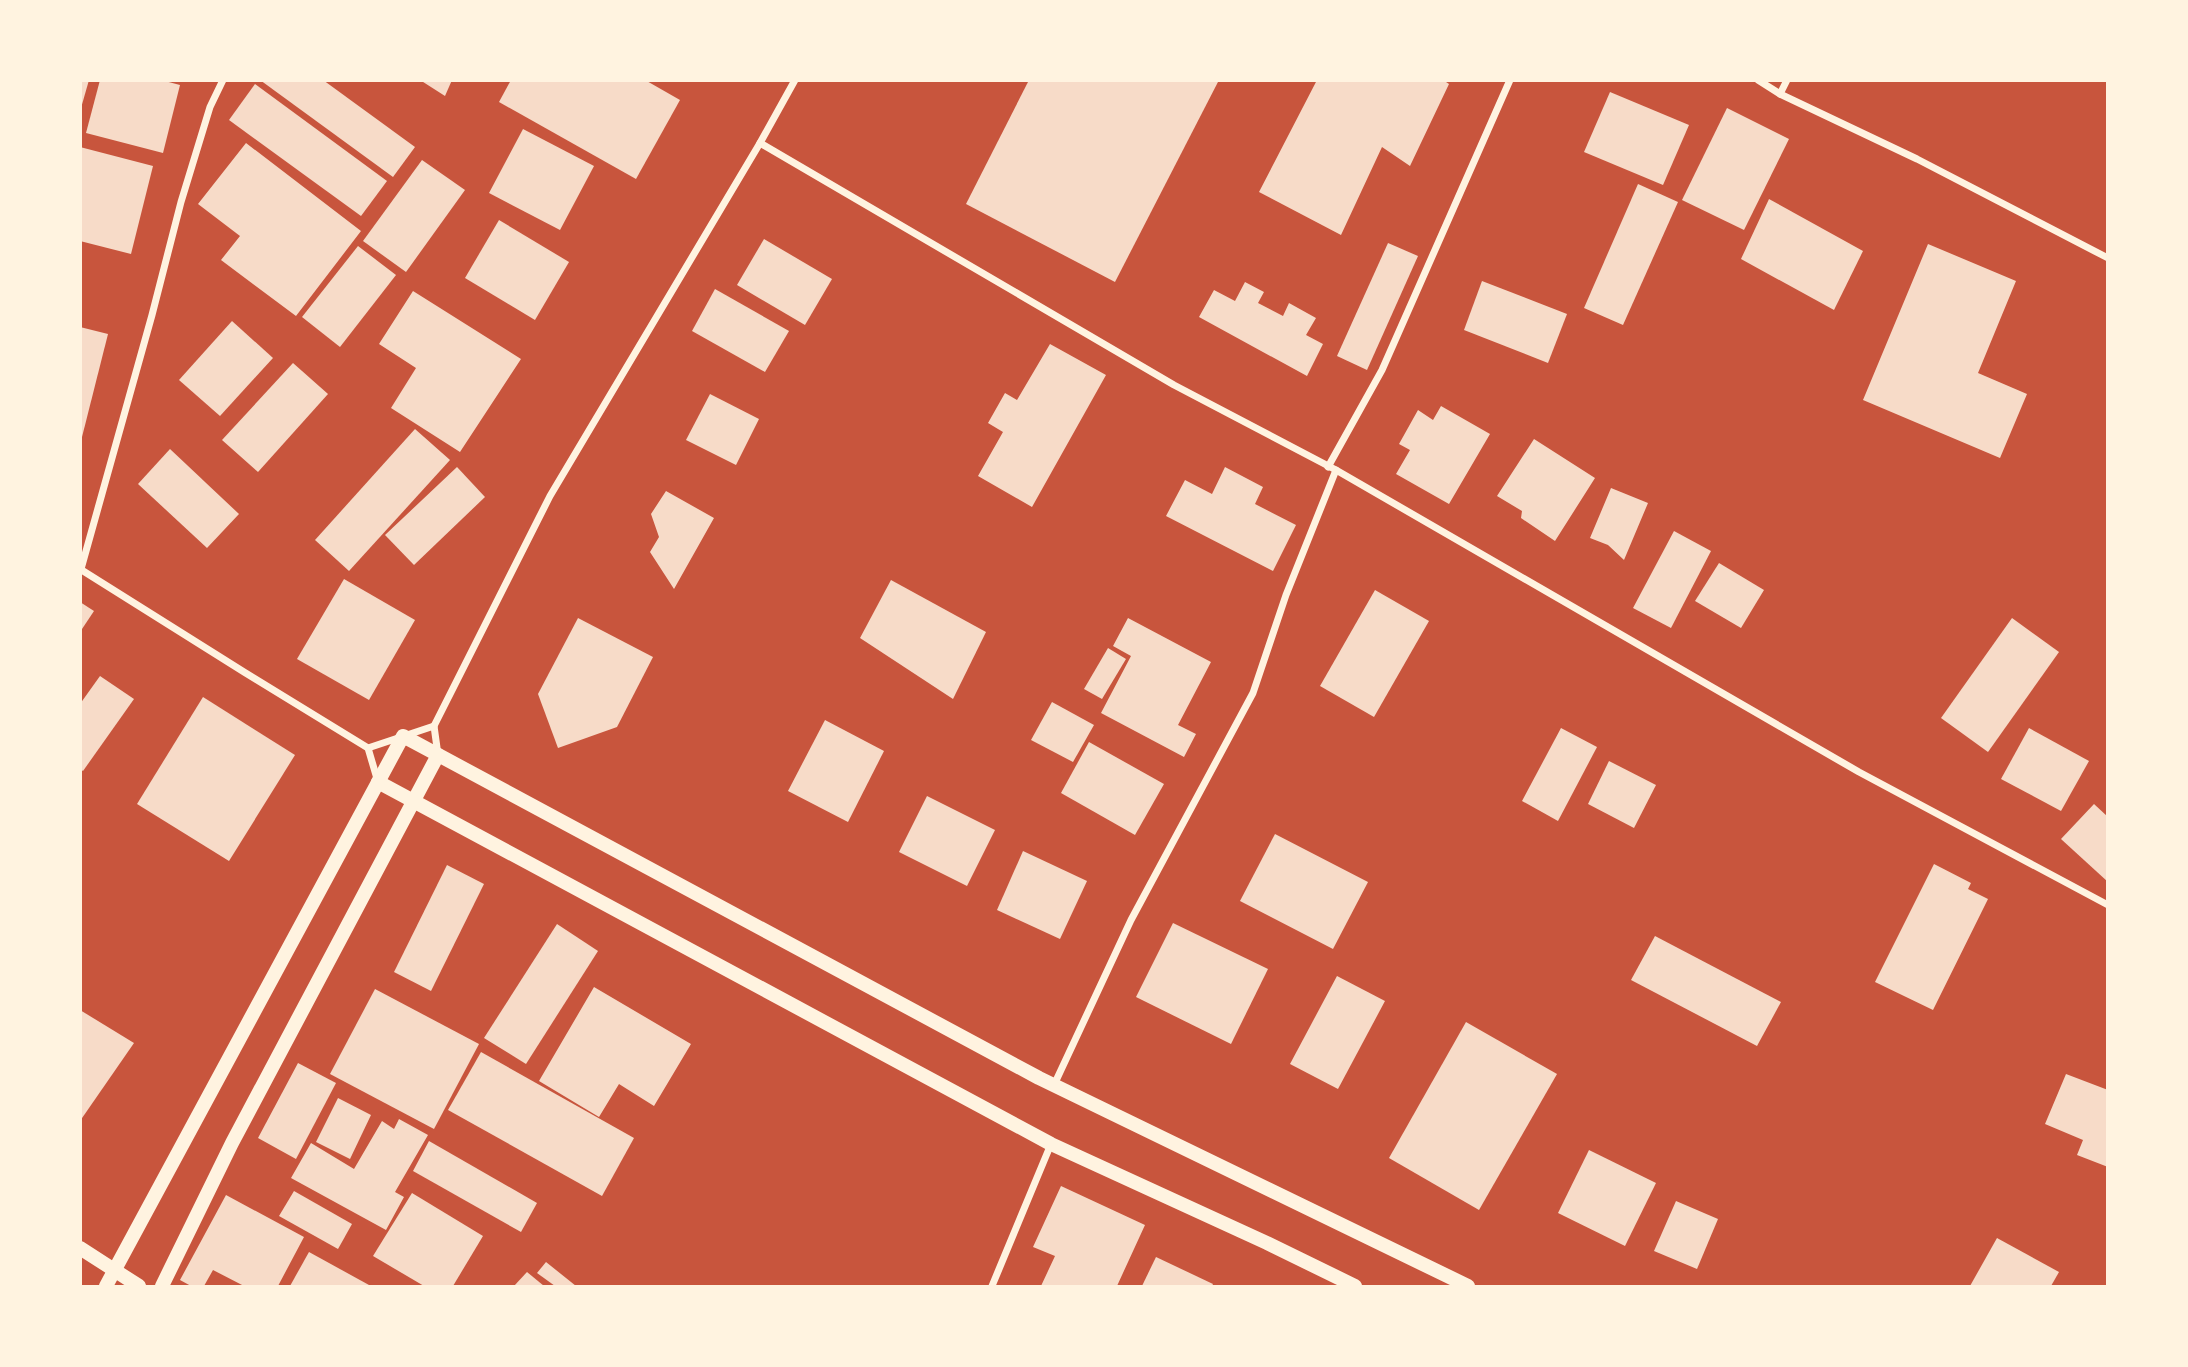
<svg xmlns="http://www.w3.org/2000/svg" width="2188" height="1367" font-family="Arial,sans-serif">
  <rect width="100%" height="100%" fill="#c8553d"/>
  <g fill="#f7dbc8">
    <polygon points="80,80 89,80 81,108 80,108"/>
    <polygon points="100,80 161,80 180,85 163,153 86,133"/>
    <polygon points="260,80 323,80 415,147 393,177"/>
    <polygon points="420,80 452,80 445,96"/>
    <polygon points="511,80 645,80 680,100 636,179 499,102"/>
    <polygon points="1029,80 1219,80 1115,282 966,204"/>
    <polygon points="1317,80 1443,80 1449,84 1410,166 1382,147 1341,235 1259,192"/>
    <polygon points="255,84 387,181 361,216 229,120"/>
    <polygon points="1610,92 1689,125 1663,185 1584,152"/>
    <polygon points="1727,108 1789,139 1744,230 1682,200"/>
    <polygon points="523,129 594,166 560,230 489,193"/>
    <polygon points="246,143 361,231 296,316 221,260 240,236 198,204"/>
    <polygon points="80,147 153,166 131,254 80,241"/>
    <polygon points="422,160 465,190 406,272 363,241"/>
    <polygon points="1638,184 1678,202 1623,325 1584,308"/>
    <polygon points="1769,199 1863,251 1834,310 1741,259"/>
    <polygon points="499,220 569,262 535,320 465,278"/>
    <polygon points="764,239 832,279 805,325 737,285"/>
    <polygon points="1388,243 1418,256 1367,370 1337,356"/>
    <polygon points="1928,244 2016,281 1978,373 2027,394 2000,458 1863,400"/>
    <polygon points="358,246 396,275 340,347 302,317"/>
    <polygon points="1482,281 1567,314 1548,363 1464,330"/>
    <polygon points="1245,282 1264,292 1258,303 1283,316 1289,303 1316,318 1306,335 1323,344 1307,376 1199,317 1214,290 1235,301"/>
    <polygon points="715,289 789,331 765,372 692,331"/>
    <polygon points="413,291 521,359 460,452 391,408 416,368 379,344"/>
    <polygon points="232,321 273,358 220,416 179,380"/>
    <polygon points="80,327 108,334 81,441 80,441"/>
    <polygon points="1050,344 1106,375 1032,507 978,476 1003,432 988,423 1005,393 1017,400"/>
    <polygon points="293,363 328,394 258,472 222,440"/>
    <polygon points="710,394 759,419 736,465 686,440"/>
    <polygon points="1441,406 1490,434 1449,504 1396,474 1410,450 1399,444 1418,410 1433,420"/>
    <polygon points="415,429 450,460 349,571 315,540"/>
    <polygon points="1534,439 1595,478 1555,541 1521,518 1522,511 1497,496"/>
    <polygon points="170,449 239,514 207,548 138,484"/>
    <polygon points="457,467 485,497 414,565 385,535"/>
    <polygon points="1225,467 1263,487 1255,504 1296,525 1273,571 1166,516 1185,480 1212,494"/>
    <polygon points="1611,488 1648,503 1624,560 1608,545 1590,538"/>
    <polygon points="666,491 714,518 674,589 650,552 659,537 651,514"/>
    <polygon points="1674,531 1711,551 1671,628 1633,608"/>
    <polygon points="1719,563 1764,590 1741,628 1695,601"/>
    <polygon points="344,579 415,620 369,700 297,659"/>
    <polygon points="891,580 986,632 953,699 860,638"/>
    <polygon points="1375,590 1429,621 1374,717 1320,686"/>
    <polygon points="80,602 94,611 80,632"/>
    <polygon points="578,618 653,657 617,727 558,748 538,694"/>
    <polygon points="1128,618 1211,662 1178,725 1196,734 1184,757 1101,713 1131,656 1113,646"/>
    <polygon points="2012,618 2059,652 1988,752 1941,718"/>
    <polygon points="1108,648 1126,659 1102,699 1084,689"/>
    <polygon points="100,676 134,699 83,771 80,769 80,704"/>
    <polygon points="203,697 295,755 229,861 137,804"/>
    <polygon points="1052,702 1094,725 1073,762 1031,740"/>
    <polygon points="825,720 884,751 848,822 788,791"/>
    <polygon points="1561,728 1597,747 1558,821 1522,801"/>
    <polygon points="2029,728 2089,761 2061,811 2001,779"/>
    <polygon points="1089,742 1164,784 1135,835 1061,793"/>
    <polygon points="1609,761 1656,785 1634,828 1588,804"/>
    <polygon points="927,796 995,830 967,886 899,852"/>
    <polygon points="2094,804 2108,817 2108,882 2061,839"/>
    <polygon points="1275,834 1368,882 1333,949 1240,901"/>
    <polygon points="1023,851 1087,881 1060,939 997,910"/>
    <polygon points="1934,864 1971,883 1968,889 1988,899 1933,1010 1875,982"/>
    <polygon points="447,865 484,884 431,991 394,972"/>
    <polygon points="1173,923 1268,969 1231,1044 1136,997"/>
    <polygon points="557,924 598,951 526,1064 484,1038"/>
    <polygon points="1655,936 1781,1002 1757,1046 1631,980"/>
    <polygon points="1337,976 1385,1001 1338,1089 1290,1064"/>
    <polygon points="594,987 691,1044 654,1106 619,1084 599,1117 539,1081"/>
    <polygon points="375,989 479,1044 434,1129 330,1074"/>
    <polygon points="80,1010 134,1043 80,1121"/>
    <polygon points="1466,1022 1557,1074 1479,1210 1389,1158"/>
    <polygon points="481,1052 634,1138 602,1196 448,1110"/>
    <polygon points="298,1063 336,1083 296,1159 258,1138"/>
    <polygon points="2066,1074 2108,1090 2108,1167 2077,1155 2083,1140 2045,1124"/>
    <polygon points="338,1098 371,1115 350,1159 316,1142"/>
    <polygon points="399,1119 428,1135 395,1192 404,1197 386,1230 291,1178 311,1143 354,1169 382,1121 394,1129"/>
    <polygon points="429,1141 537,1203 521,1232 413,1171"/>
    <polygon points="1589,1150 1656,1183 1625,1246 1558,1213"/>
    <polygon points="1061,1186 1145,1225 1117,1286 1041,1286 1055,1256 1033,1247"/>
    <polygon points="294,1191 352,1224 338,1249 279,1216"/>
    <polygon points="412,1193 483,1236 453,1286 424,1286 373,1256"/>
    <polygon points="226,1195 304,1237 278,1286 244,1286 213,1270 204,1286 191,1286 180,1280"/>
    <polygon points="1676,1201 1718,1219 1697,1269 1654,1251"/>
    <polygon points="1997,1238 2059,1272 2051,1286 1970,1286"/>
    <polygon points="309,1252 369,1285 368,1286 290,1286"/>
    <polygon points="1156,1257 1213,1284 1212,1286 1142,1286"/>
    <polygon points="546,1262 576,1286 555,1286 537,1273"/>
    <polygon points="527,1272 544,1286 514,1286"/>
  </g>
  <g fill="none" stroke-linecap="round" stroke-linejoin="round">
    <g stroke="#fff3e0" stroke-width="7">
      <polyline points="1758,80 1780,94 1917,159 2108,258"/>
      <polyline points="1780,94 1787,80"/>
      <polyline points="760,143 1174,385 1336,470 1859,772 2108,905"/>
      <polyline points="1328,467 1382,370 1510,80"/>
      <polyline points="80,569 244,672 368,748 378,782"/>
      <polyline points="81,569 152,315 181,202 210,107 223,80"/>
      <polyline points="368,748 434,726"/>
      <polyline points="438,755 434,726 550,496 760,143 795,80"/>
      <polyline points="1054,1085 1131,920 1253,693 1286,595 1336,470"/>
      <polyline points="992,1286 1051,1144"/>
    </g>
    <g stroke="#fff3e0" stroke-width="14">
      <polyline points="378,782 1051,1144 1267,1243 1355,1286"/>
      <polyline points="80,1248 139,1286"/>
      <polyline points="106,1286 403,736 1039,1078 1468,1286"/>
      <polyline points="162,1286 232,1143 438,755"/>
    </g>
  </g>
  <rect width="2188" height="1367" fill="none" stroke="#fff3e0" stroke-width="164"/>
</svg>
